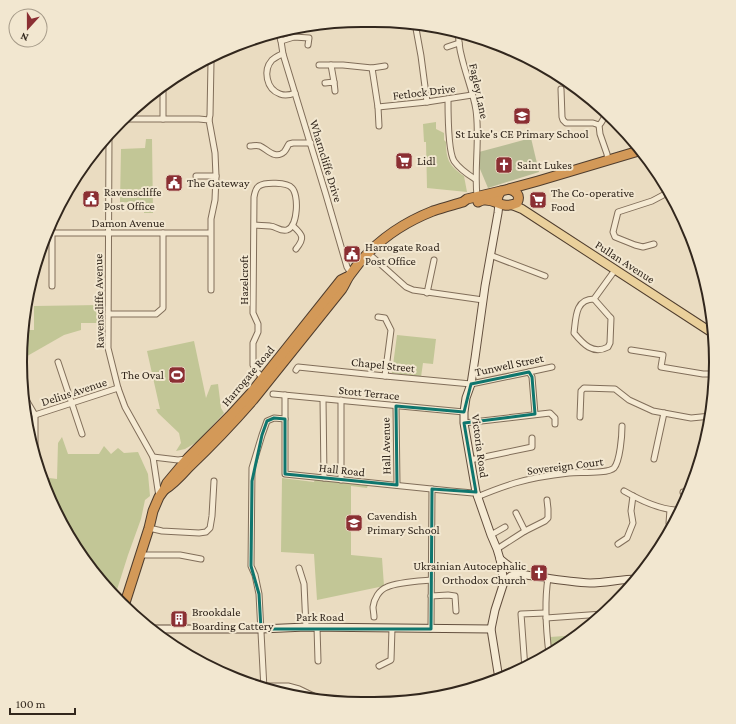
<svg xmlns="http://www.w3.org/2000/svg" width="736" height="724" font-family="'Crimson Pro',serif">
  <rect width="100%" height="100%" fill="#eadcc1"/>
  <g fill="#c2c696">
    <path d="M436,122V129L444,133V140L446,142C446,159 449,166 464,176L467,192L427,188L426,142H424L423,124Z"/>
    <polygon points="146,139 152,139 153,213 144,213 144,203 120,202 121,149 145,148"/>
    <polygon points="100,305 99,323 81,323 81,330 64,335 22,359 23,330 34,330 34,306"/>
    <polygon points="397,335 436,339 433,364 423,363 421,377 392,373"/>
    <polygon points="194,341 206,398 211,385 218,384 221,408 224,413 197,442 185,449 176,451 181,443 179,433 158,413 156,409 160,409 147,351"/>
    <polygon points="62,437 68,454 99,454 104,446 111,454 118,448 124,453 138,452 148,474 150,496 145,500 141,519 128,555 115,596 91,570 55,513 42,477 57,479 58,443"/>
    <polygon points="282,478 314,482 315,479 368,485 367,488 351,486 351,555 382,558 384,586 317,600 314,554 281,552"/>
    <polygon points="579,635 552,652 550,637"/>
  </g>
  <polygon fill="#b8bc95" points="531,138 539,172 488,188 480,169 479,152"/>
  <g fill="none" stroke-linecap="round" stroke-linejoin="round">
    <defs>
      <g id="street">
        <polyline points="415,23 421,56 427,102"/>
        <polyline points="278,32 281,41 283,54 326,195 347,267 351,273"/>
        <path d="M458,32C459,39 459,47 461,54C465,73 473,91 476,110C480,139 474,168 477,196L478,198"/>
        <polyline points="281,41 294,37 309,38 308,45"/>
        <polyline points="447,47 459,43"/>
        <polyline points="510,50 511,52 514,52"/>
        <path d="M283,54C279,55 276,57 272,60C263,70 266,89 280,94C285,96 290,95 295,93"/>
        <polyline points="319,65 331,65 334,82"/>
        <polyline points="331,65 343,65 372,68 385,66"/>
        <polyline points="372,68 378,107 379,126"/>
        <polyline points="325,83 334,82 335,91"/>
        <polyline points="561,89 562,117 563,120 566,123 593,123 599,125 601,123 607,113"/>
        <path d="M448,99C448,112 448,151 454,161C459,168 467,174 475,179"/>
        <polyline points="378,107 427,102 472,95"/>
        <polyline points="121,119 199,119 209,120 215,153 216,176 215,200 211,219 211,290"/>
        <polyline points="163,119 163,85"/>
        <polyline points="209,120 210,115 211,62"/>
        <polyline points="599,125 600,134 607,154 608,160"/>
        <polyline points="109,134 108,348 118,388 125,407 153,457 159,497"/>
        <path d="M250,146C253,146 256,145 260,146C267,149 275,160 284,152C286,150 287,147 289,144L293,143H311"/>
        <polyline points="196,176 216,176"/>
        <path d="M254,225C259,226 264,225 270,226C276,226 280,232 287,230C298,226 299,195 292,188C287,182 265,182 259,186C255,189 255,193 254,197L253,313L258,324V332L253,343V365L258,373L263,378"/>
        <path d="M293,226C303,235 305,238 296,249"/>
        <polyline points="46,233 210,233"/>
        <polyline points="654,244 643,247 635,245 615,237 613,232 618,212 652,201 669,192"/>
        <polyline points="368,253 406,287 413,290 483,300"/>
        <polyline points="490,255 545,276"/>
        <polyline points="52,286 52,220"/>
        <polyline points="427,293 434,260"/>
        <path d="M594,299L609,316L611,318L610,343L608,347C593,355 583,344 574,333C576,318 575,299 594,299L615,270"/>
        <polyline points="108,314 156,314 163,308 163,233"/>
        <polyline points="378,317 385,318 391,330 385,376"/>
        <polyline points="631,350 663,355 661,367 703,374 714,374"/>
        <polyline points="58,362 82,434"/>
        <polyline points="296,370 298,367 385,376 471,384 529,372 552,367"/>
        <polyline points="529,372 532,377 535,414"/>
        <polyline points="22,393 35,415 35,459"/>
        <polyline points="273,394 464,412"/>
        <polyline points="285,395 285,474 451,491 473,493 476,492"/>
        <polyline points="713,396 714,367"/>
        <polyline points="323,399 324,478"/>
        <polyline points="396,406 397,485"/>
        <polyline points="35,415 118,388"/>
        <polyline points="580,417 581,391 584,388 615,389 629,400 653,411 691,418 711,416"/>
        <polyline points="464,423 550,413 555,418 555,424"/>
        <polyline points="153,457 178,460 186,459"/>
        <polyline points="654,459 664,413"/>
        <polyline points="470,460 532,447 532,438"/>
        <polyline points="695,468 698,469"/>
        <polyline points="341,480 341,400"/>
        <path d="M624,491C638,499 659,509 675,510"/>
        <polyline points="683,492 689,493"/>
        <path d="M477,497C489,492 502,487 515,483C532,478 551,475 569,473C579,472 608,474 614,468C620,461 622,436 622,426"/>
        <polyline points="670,510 669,523 671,531"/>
        <polyline points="516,513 525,531"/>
        <polyline points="149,528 162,531 199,533 206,532 210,528 212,516 214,481"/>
        <polyline points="491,535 505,527"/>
        <polyline points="618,544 627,538 633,523 631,511 633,496"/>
        <polyline points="497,549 525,531 545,521 548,518 548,509 547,500"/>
        <polyline points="140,555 180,555 201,559"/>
        <polyline points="299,568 304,584 306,627"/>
        <path d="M548,578C544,604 546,629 549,654"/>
        <polyline points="431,596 448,595 455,596 456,611"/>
        <path d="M374,617C374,614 373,610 373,607C374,599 379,590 387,587C397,582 419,581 431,580"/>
        <polyline points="546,618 603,614"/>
        <polyline points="317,627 318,661"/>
        <polyline points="431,629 432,489"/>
        <polyline points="379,666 391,660 392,628"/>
        <polyline points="525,669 521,614 545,613"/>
        <polyline points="264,686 288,686 299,689 324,701"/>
        <polyline points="264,689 259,594 255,575 251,566 252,468 262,435 267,421 274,418 285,419"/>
      </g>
      <g id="secondary">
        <polyline points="499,204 498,213 485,286 475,358 471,384 466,398 464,412 464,423 476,492 491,535 497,549 500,559 504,582 495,610 491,629 499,679"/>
        <polyline points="500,559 519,574"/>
        <path d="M504,582L511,576L519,574C543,577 566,582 590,583C606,583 621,579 637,579"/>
        <polyline points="150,629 261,629 306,627 491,629"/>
      </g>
      <polyline id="primary" points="512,205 522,209 714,334"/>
      <g id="highway">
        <polyline points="509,189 538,181 642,150"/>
        <path d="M478,202C480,201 482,200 484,200C498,199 501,210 517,203C521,195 516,191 509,189L501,191L498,196L497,202"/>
        <path d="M164,490C174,484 181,476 189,467C211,446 233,423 253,400L342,289C345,284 347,279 350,275C370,246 400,224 433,211C442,208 453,205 463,202L467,199L501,191"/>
        <polyline points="124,606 149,528 153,511 159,497 164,490 167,483 188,458 230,416 251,393 341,280 347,277"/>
      </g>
    </defs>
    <use href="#street" stroke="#816e5a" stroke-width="7"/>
    <use href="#secondary" stroke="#634f3e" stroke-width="9"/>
    <use href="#primary" stroke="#4f3d2e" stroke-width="10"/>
    <use href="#highway" stroke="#4f3d2e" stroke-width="11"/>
    <use href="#street" stroke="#f5ead3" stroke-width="5"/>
    <use href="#secondary" stroke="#f5ead3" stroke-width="7"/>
    <use href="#primary" stroke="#ead09b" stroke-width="8"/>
    <use href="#highway" stroke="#d39958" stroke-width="9"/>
  </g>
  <path fill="none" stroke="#0f766e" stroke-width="3" stroke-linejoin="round" d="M529,372L532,377L535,414L464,423L476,492L432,489L431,629H261L259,594L251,566L252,481L262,435L267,421L274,418L285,419V474L397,485L396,406L464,412L471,384Z"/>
  <defs>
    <symbol id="school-square" viewBox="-11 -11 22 22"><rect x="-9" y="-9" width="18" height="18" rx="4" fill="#8b2f33" stroke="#f2e7d0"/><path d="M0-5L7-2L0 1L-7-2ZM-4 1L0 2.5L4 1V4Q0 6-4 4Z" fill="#fff"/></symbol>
    <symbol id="supermarket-square" viewBox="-11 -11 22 22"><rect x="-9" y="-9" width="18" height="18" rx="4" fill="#8b2f33" stroke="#f2e7d0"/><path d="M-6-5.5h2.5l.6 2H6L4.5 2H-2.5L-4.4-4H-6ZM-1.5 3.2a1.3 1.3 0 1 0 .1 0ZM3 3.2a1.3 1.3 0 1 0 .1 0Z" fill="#fff"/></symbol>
    <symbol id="church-square" viewBox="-11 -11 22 22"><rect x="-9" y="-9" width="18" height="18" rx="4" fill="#8b2f33" stroke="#f2e7d0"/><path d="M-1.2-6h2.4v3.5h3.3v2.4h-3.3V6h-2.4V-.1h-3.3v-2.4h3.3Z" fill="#fff"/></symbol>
    <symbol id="civic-square" viewBox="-11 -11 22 22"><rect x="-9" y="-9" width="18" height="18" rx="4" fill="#8b2f33" stroke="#f2e7d0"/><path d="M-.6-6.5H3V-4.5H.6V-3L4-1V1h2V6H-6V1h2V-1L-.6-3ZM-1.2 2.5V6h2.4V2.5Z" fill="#fff"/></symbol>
    <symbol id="stadium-square" viewBox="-11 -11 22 22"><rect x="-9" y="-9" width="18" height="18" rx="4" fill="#8b2f33" stroke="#f2e7d0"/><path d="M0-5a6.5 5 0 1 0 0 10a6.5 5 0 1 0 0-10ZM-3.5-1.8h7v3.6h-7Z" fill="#fff"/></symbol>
    <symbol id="building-square" viewBox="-11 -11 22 22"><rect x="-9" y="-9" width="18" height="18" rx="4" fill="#8b2f33" stroke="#f2e7d0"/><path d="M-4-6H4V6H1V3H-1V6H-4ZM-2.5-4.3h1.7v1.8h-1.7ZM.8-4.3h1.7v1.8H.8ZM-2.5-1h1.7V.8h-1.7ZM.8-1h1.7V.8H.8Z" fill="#fff"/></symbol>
  </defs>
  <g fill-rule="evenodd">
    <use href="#school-square" x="512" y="106" width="20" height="20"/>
    <use href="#supermarket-square" x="394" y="151" width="20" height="20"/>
    <use href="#church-square" x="494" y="155" width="20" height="20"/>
    <use href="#civic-square" x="164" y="173" width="20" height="20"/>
    <use href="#civic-square" x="81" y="189" width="20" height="20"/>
    <use href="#supermarket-square" x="528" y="190" width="20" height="20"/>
    <use href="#civic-square" x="342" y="244" width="20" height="20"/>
    <use href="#stadium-square" x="167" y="365" width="20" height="20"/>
    <use href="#school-square" x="344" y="513" width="20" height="20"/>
    <use href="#church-square" x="529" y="563" width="20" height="20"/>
    <use href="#building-square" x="169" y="609" width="20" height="20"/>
  </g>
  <g text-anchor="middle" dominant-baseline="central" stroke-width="4" stroke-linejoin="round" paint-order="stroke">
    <g font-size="12" fill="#32271d" stroke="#f2e7d0">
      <text transform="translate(479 91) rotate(78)">Fagley Lane</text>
      <text transform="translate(424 92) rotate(-7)">Fetlock Drive</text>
      <text transform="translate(326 161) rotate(73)">Wharncliffe Drive</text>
      <text x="128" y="223">Damon Avenue</text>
      <text transform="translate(625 262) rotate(33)">Pullan Avenue</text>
      <text transform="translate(244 280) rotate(-90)">Hazelcroft</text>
      <text transform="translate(99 301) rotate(-91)">Ravenscliffe Avenue</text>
      <text transform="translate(383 365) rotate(6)">Chapel Street</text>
      <text transform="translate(509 365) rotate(-12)">Tunwell Street</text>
      <text transform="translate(248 376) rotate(-50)">Harrogate Road</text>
      <text transform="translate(74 392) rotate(-18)">Delius Avenue</text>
      <text transform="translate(369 393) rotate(6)">Stott Terrace</text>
      <text transform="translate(386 446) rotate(-91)">Hall Avenue</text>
      <text transform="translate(480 446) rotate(82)">Victoria Road</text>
      <text transform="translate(565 466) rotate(-7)">Sovereign Court</text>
      <text transform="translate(342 470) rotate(6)">Hall Road</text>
      <text x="320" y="617">Park Road</text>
    </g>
    <g font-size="12" fill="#32271d" stroke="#f2e7d0" text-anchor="start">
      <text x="522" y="134" text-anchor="middle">St Luke's CE Primary School</text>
      <text x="417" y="161">Lidl</text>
      <text x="517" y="165">Saint Lukes</text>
      <text x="187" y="183">The Gateway</text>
      <text x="104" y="192">Ravenscliffe<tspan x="104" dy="14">Post Office</tspan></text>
      <text x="551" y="193">The Co-operative<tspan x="551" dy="14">Food</tspan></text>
      <text x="365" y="247">Harrogate Road<tspan x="365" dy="14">Post Office</tspan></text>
      <text x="164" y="375" text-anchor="end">The Oval</text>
      <text x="367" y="516">Cavendish<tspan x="367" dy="14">Primary School</tspan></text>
      <text x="526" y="566" text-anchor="end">Ukrainian Autocephalic<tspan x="526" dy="14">Orthodox Church</tspan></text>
      <text x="192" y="612">Brookdale<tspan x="192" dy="14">Boarding Cattery</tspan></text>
    </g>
  </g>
  <path d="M0 0H736V724H0ZM362 27H374A335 335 0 0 1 709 362V362A335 335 0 0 1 374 697H362A335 335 0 0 1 27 362V362A335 335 0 0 1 362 27Z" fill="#f2e7d0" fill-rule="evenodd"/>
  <path fill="none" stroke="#32271d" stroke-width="2" d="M362 27H374A335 335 0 0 1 709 362V362A335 335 0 0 1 374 697H362A335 335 0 0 1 27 362V362A335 335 0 0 1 362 27Z"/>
  <g transform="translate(28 28) rotate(201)"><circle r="19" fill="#f2e7d0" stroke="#a59a88"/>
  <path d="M0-3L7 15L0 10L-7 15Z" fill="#8b2f33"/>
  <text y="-6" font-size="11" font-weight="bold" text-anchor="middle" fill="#32271d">N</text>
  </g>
  <path d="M10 708v6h65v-6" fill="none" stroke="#32271d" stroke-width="2"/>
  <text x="16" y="708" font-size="12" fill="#32271d" stroke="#f2e7d0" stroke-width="3" paint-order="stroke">100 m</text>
</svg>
